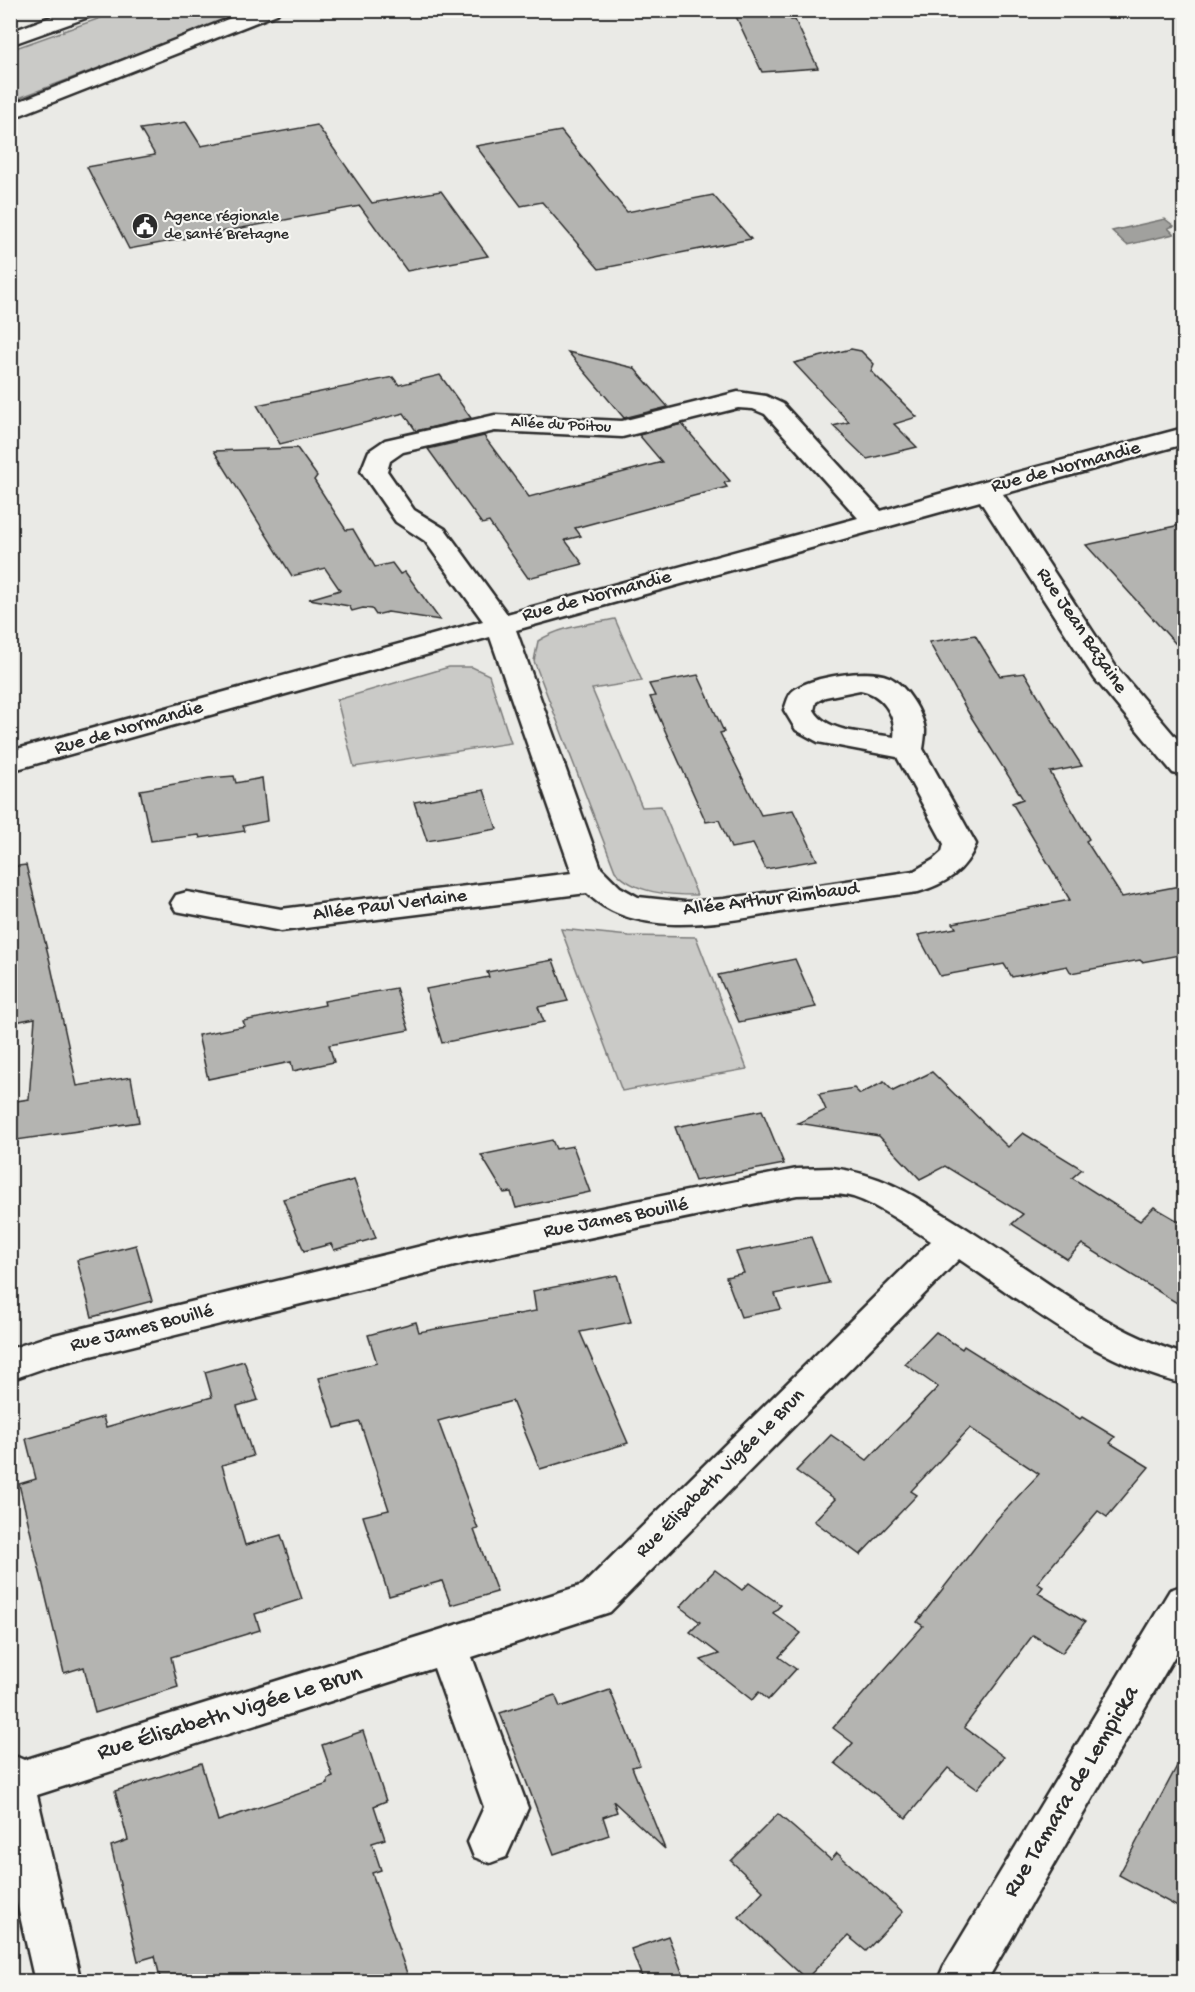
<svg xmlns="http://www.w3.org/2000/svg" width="1195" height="1992" font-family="'Gochi Hand',sans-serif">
  <rect width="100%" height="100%" fill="#eaeae6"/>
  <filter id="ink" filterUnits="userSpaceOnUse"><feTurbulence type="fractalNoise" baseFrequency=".0167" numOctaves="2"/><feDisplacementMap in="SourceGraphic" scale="12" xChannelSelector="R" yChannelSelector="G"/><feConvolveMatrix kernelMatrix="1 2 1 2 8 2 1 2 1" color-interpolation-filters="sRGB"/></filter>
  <g filter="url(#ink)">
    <g fill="#cacac7" stroke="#7a7a79" stroke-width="1.5">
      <polygon points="120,11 250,11 11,101 10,50"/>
      <path d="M615,619L642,681L592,689L642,807L661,806L697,895C669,895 635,894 615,871L534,661L538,641C561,626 589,624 615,619Z"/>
      <polygon points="449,667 472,667 489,675 511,743 354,767 337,700"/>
      <polygon points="561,929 629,936 696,937 747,1069 622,1091"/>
    </g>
    <polygon fill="#a1a19e" stroke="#727270" stroke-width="1.5" points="1165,219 1174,226 1168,228 1174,234 1127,245 1112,231"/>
    <g fill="#b4b4b1" stroke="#2b2b2b" stroke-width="1.5">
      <polygon points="733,10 787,10 791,20 795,20 818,68 762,72"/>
      <polygon points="186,122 201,146 317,125 372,203 441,191 488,256 407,271 360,206 129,249 87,167 155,155 140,129"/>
      <polygon points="561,131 627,212 713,195 751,239 599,269 542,202 521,206 476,146"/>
      <polygon points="851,349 861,351 874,364 871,371 917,417 894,424 917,447 867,459 833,426 849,422 794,363"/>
      <polygon points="568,352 634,368 668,407 624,418"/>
      <polygon points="440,375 471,418 416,431 404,413 280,444 257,405 393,377 399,385"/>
      <polygon points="682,424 730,481 724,483 727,487 575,528 581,536 565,540 583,564 528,578 489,522 482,524 428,449 484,436 529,497 662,462 639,435"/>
      <polygon points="297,448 317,476 314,480 346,530 353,529 375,567 392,563 400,574 405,572 440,620 388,612 376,615 372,609 363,608 352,611 349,606 309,599 340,590 325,568 292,576 214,451"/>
      <polygon points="1185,524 1185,654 1086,545"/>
      <polygon points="975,635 1000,676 1025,673 1053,721 1082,766 1050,772 1089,839 1086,841 1122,897 1185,885 1185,954 1142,962 1140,960 1071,973 1067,966 1012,977 1004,964 940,976 918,935 956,928 953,923 1070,900 1012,803 1023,799 968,712 929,642"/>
      <polygon points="698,675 724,732 720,733 761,815 793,810 817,860 766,869 753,844 731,848 719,820 706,822 650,697 655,696 649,684"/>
      <polygon points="234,776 236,783 262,778 267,821 243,826 245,831 200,838 199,835 151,841 140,790 209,778"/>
      <polygon points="484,790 497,829 427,841 414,802"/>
      <polygon points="26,865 50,962 77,1086 131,1077 139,1122 10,1141 10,1102 29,1099 35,1018 10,1023 10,867"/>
      <polygon points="795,959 816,1007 739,1022 718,975"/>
      <polygon points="553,960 568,1001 538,1007 544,1022 442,1043 426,989 489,977 487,972"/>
      <polygon points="396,988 409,1030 329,1045 334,1062 293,1071 291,1062 208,1079 198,1035 245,1026 243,1021 325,1005 324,1001"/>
      <polygon points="932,1072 1008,1147 1023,1133 1082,1169 1072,1178 1140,1221 1154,1207 1185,1225 1185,1308 1082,1244 1067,1259 1012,1224 1023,1214 945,1166 920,1179 879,1136 798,1123 826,1110 819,1094 854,1088 860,1094 884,1082 893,1091"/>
      <polygon points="762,1110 784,1164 695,1181 675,1127"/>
      <polygon points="552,1140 556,1149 573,1146 590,1192 516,1208 511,1192 504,1193 481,1155"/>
      <polygon points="354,1180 376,1238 334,1250 331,1244 304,1251 283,1199"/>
      <polygon points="811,1237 829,1283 775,1294 781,1309 741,1317 726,1277 744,1273 736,1252"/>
      <polygon points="136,1245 152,1301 92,1317 77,1260"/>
      <polygon points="617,1275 631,1322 580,1332 628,1443 540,1469 512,1401 438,1421 478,1529 474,1530 497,1592 451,1605 442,1581 389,1596 363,1516 389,1510 360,1422 335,1428 319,1378 377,1363 368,1335 416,1322 419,1332 536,1311 533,1291"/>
      <polygon points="936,1332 962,1349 964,1346 1080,1419 1082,1417 1115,1437 1110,1443 1149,1467 1107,1517 1098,1511 1037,1583 1043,1587 1038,1593 1085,1622 1062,1653 1033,1635 964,1727 1004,1757 977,1789 948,1768 906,1818 835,1763 853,1743 833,1728 923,1626 917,1622 997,1519 1039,1474 970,1428 911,1491 917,1495 860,1555 814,1521 835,1499 796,1471 831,1435 867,1460 938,1387 905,1364"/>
      <polygon points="244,1361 258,1400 237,1406 253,1456 222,1465 245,1545 281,1535 302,1599 255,1614 260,1630 171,1657 178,1687 95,1713 84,1667 64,1673 19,1484 36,1479 26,1439 103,1417 106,1427 212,1397 205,1372"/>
      <polygon points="715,1570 742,1590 749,1583 781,1605 773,1613 801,1633 779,1657 796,1669 768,1700 759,1692 752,1700 701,1660 719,1654 690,1632 700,1622 680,1607"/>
      <polygon points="610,1690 640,1765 632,1767 665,1849 613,1801 617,1812 603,1817 609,1835 554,1854 500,1713 555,1695 560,1707"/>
      <polygon points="363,1731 386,1801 374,1806 385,1839 372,1843 381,1870 372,1873 410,1982 161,1982 155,1956 138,1961 111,1846 128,1840 115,1791 201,1763 218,1821 328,1784 328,1779 333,1777 322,1745"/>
      <polygon points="1185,1751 1185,1911 1119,1875"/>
      <polygon points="778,1814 831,1860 837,1853 903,1912 866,1951 848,1936 806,1979 739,1917 763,1891 731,1861"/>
      <polygon points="668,1936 686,1982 644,1982 631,1949"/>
    </g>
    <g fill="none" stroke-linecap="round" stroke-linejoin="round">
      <defs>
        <g id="minor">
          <polygon points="251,10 280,10 277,14 10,119 10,105"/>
          <path d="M738,392L766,396L783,404L881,511L977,483L1184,428V444L1003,494L1116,667L1184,747V776L1173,773L1095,679L980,501L516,630L601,868L620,887L638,897L685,902L724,899L914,871L933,860L942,852L944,844L897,757L818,742L796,730L784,710C787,703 788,694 794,690C813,676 868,668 889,677C906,685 923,713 925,730C925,736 924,743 923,749L976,844C965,872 945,884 918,892C878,897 839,903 799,909C736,919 638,944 587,893L281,931L176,911L171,903L176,895L187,892L281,909L572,873L490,637L10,771V751L483,621L425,541L396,522L361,471L369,451L385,440L495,415L622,421ZM738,408L753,409L765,414L858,518L507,614L445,529L414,510L387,471L390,461L403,452L495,431L622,437ZM860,690C881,693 897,715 894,737C871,733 827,734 814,710L816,702L825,697Z"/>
          <path d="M832,1168C880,1174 908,1192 948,1217C1026,1264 1097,1328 1184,1354V1384C1099,1364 1030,1307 959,1259L610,1612L472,1657L528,1808L506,1857L490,1863L474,1857L468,1842L484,1807L434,1668L37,1795L81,1982H35L10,1872V1754L24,1760L583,1585L931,1241C907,1226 880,1206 853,1197C836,1192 815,1195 797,1195L471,1262L50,1366L10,1380V1349L46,1337L471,1234L797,1169Z"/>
          <polygon points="1184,1585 1184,1640 986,1982 937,1982 944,1966 1170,1590"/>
        </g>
        <polygon id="secondary" points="69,10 100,10 97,14 10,45 10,32"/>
      </defs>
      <use href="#minor" stroke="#2b2b2b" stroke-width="5"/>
      <use href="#secondary" stroke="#2b2b2b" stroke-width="5"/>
      <use href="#minor" fill="#f6f6f2" fill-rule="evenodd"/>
      <use href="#secondary" fill="#f6f6f2" fill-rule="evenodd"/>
    </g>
  </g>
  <defs>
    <symbol id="civic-disc" viewBox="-11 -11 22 22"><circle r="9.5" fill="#2b2b2b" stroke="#f6f6f2"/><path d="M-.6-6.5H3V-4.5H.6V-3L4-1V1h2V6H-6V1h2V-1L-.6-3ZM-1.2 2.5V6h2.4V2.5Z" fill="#fff"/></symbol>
  </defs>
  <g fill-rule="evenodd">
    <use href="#civic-disc" x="130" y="211" width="30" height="30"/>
  </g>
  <g text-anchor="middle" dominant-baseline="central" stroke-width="4.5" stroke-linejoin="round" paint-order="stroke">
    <g font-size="16" fill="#2b2b2b" stroke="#f6f6f2" text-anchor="start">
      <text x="164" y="217">Agence régionale<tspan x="164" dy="18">de santé Bretagne</tspan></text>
    </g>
    <g font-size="16" fill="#2b2b2b" stroke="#f6f6f2">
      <text transform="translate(561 426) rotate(3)">Allée du Poitou</text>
    </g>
    <g font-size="20" fill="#2b2b2b" stroke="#f6f6f2">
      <text transform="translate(1066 468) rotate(-15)">Rue de Normandie</text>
      <text transform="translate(597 597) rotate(-15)">Rue de Normandie</text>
      <text transform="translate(1081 631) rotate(56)">Rue Jean Bazaine</text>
      <text transform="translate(129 729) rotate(-16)">Rue de Normandie</text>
      <text transform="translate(771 900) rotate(-7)">Allée Arthur Rimbaud</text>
      <text transform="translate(390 906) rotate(-7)">Allée Paul Verlaine</text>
      <text transform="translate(616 1219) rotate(-11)">Rue James Bouillé</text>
      <text transform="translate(142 1329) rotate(-14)">Rue James Bouillé</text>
      <text transform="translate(721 1474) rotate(-45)">Rue Élisabeth Vigée Le Brun</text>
    </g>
    <g font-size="24" fill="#2b2b2b" stroke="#f6f6f2">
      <text transform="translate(230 1714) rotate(-17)">Rue Élisabeth Vigée Le Brun</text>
      <text transform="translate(1072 1792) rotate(-59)">Rue Tamara de Lempicka</text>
    </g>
  </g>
  <rect width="1195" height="1992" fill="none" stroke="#f6f6f2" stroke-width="36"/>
  <rect x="18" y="18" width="1159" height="1956" fill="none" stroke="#2b2b2b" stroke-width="2" filter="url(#ink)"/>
</svg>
